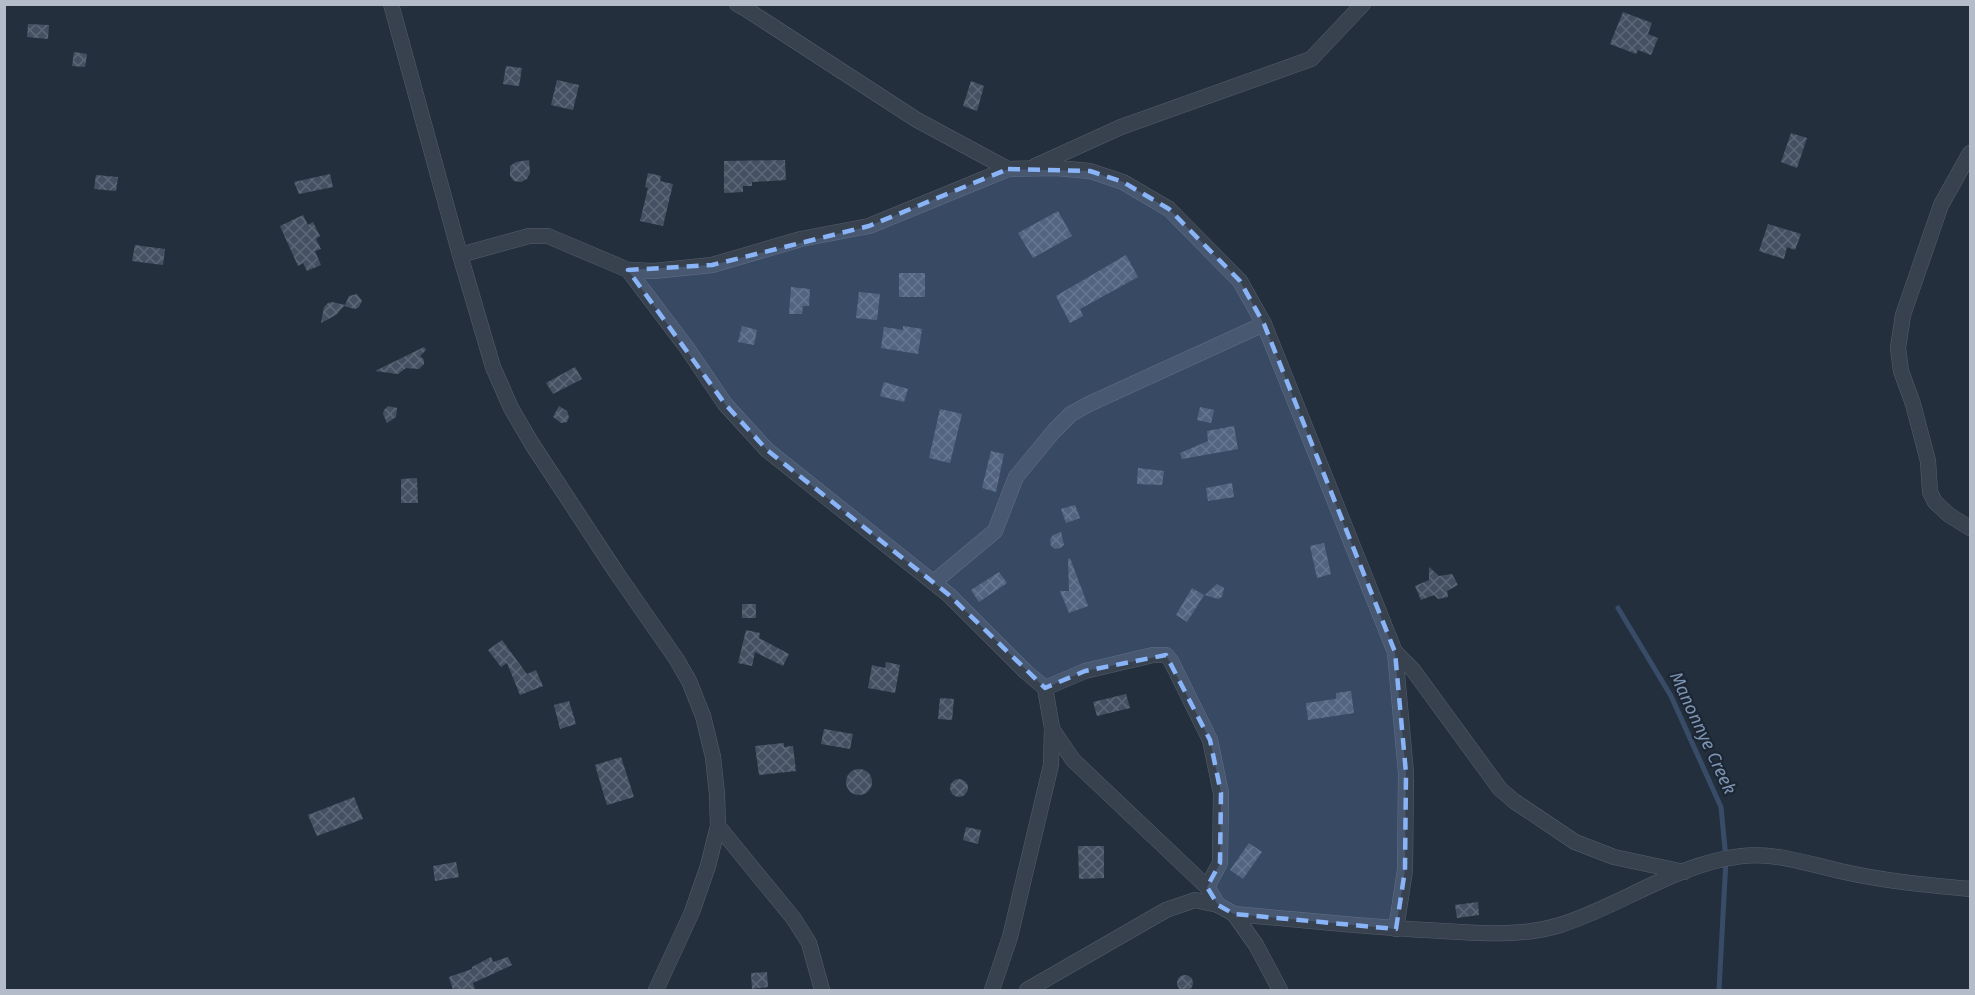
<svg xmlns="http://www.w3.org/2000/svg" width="1975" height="995" font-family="'Fira Sans',sans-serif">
  <defs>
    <pattern id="building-cross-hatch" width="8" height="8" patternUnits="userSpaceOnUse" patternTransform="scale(1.5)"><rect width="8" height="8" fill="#455162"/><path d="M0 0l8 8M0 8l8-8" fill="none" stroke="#5d6877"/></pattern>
  </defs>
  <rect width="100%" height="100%" fill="#242f3e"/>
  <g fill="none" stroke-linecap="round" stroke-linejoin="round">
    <polyline stroke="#394c67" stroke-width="5" points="1618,608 1671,696 1721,807 1726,859 1719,990"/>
  </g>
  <g fill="url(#building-cross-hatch)">
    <polygon points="1623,12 1652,23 1648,34 1658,38 1651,55 1638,50 1636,54 1610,44"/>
    <polygon points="28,24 49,25 48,39 27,37"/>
    <polygon points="74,52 87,54 85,67 72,66"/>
    <polygon points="506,66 522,68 519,86 503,84"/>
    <polygon points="557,80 579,85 573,110 551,105"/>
    <polygon points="971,81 984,86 977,111 963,106"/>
    <polygon points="1791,133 1807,138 1797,168 1781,162"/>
    <polygon points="529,160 530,173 527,179 521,182 514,181 510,176 510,166 516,162"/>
    <polygon points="785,160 786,180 752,182 752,186 743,186 743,192 724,193 724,161"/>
    <polygon points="648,173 661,176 660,181 673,184 663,226 640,221 648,188 645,187"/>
    <polygon points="330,174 333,187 299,194 294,182"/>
    <polygon points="96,175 118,177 116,191 94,189"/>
    <polygon points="1058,211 1072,236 1033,258 1018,233"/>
    <polygon points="303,215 308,225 313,222 320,236 316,239 321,249 315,251 321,265 307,271 303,263 298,266 280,226"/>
    <polygon points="1768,224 1801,234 1795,250 1787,247 1784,259 1759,251"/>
    <polygon points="135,245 165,249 163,265 132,261"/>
    <polygon points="1126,255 1138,277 1080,309 1083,316 1070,323 1056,296"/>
    <rect x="899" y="273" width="26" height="24"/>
    <polygon points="791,287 810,289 809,306 803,306 802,314 789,314"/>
    <polygon points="859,292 880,294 877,320 856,318"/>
    <polygon points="357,294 362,301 359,307 355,309 344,306 336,315 321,323 324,307 328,303 332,302 345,305 349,296"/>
    <polygon points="742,326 757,330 754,345 738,342"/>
    <polygon points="903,326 922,329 918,354 881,348 884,327 903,330"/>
    <polygon points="424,347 426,350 420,356 424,360 424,364 419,369 406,368 398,374 375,371"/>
    <polygon points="575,367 582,379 553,394 546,383"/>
    <polygon points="884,382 908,389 904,402 880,396"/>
    <polygon points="388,406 397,408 396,417 387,423 383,414 384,410"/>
    <polygon points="559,406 567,411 569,417 567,422 561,423 553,417"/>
    <polygon points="1200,407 1214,410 1211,423 1197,420"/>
    <polygon points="940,409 962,414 950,463 929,458"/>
    <polygon points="1234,426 1238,449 1182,459 1180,453 1208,441 1207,431"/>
    <polygon points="991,451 1004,454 996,492 982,488"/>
    <polygon points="1138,468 1164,471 1162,485 1137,484"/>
    <polygon points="417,478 418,503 401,503 401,479"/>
    <polygon points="1232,483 1234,497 1208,501 1206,488"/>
    <polygon points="1075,505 1080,518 1066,523 1061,509"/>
    <polygon points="1061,532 1064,545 1060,548 1055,549 1051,546 1050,539 1053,535"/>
    <polygon points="1324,543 1331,574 1317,578 1310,546"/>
    <polygon points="1070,558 1088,606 1069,613 1060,591 1069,591 1068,559"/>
    <polygon points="1429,567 1439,576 1452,574 1458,585 1447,591 1448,597 1438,599 1434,595 1421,600 1415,586 1429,580"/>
    <polygon points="999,572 1007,583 979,602 971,590"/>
    <polygon points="1217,584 1224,588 1222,597 1218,599 1205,595"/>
    <polygon points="1192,588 1204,595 1187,622 1176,615"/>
    <rect x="742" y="604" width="14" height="14"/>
    <polygon points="746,630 760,633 759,638 789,654 783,666 755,652 752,666 738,663"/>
    <polygon points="502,640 527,674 536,670 543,686 520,695 507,663 501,667 488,650"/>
    <polygon points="886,662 900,665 895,693 868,688 872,665 885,668"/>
    <polygon points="1351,691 1354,713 1308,720 1306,703 1336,699 1336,693"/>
    <polygon points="1126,694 1130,708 1097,716 1093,702"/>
    <polygon points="940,698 954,699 952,720 938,719"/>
    <polygon points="569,701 576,724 560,729 554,705"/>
    <polygon points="824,729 853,734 850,749 821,744"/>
    <polygon points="784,743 784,747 793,746 796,771 759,775 755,746"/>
    <polygon points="621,757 634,797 607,805 595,765"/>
    <circle cx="859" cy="782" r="13"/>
    <circle cx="959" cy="788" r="9"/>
    <polygon points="354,797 363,819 317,836 308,815"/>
    <polygon points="966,827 981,830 978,844 963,840"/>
    <polygon points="1249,843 1262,852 1243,879 1230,870"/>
    <polygon points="1078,846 1104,846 1104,878 1079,879"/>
    <polygon points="456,862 459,877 435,881 433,866"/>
    <polygon points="1478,902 1479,915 1457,918 1455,905"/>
    <polygon points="491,957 493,962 508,957 512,965 473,983 475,990 453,990 449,977 472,969 472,967"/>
    <polygon points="767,972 768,987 752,989 751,973"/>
    <circle cx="1185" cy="983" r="8"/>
  </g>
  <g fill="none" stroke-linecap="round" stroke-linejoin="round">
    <defs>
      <g id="street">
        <polyline points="391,4 460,255 493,367 511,408 532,444 616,572 677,660 689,681 703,716 713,757 717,794 718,826 708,866 692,912 656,990"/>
        <polyline points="737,4 746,9 917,120 1008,169 1056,168 1090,171 1123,182 1169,209 1240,281 1264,324 1395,652 1413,670 1500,789 1514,801 1575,842 1614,857 1684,872"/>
        <polyline points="1970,153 1941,205 1903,315 1898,348 1901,371 1913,404 1928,461 1930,492 1935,502 1949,515 1970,528"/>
        <polyline points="1035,166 1121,127 1311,59 1363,4"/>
        <polyline points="460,255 529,236 548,236 628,270 654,271 712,265 801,239 869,226 1008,169"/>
        <polyline points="628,270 687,348 725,404 767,450 949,595 1026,672 1045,688 1085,671 1153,655 1166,655 1171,661 1210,740 1221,793 1220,863 1207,887 1218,905"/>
        <polyline points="934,582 995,531 1016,477 1054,431 1071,414 1089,404 1264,324"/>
        <polyline points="1395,652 1406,773 1405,870 1396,929"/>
        <polyline points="1052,729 1073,760 1207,887"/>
        <polyline points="718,826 794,919 809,943 822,990"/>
        <polyline points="1234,914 1256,945 1280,990"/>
        <polyline points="992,990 1010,937 1051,765 1052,728 1045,688"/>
        <path d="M1027,990L1166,910L1195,900L1218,905L1234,914C1304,920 1373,928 1443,931C1482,933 1521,937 1560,925C1621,906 1677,863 1742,856C1776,852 1808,864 1840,871C1883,881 1927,885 1970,889"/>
      </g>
    </defs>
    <use href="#street" stroke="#565f6c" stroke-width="16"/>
    <use href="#street" stroke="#38414e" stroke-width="15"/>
  </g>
  <path fill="#8ab4f8" fill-opacity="0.2" stroke="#8ab4f8" stroke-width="4.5" stroke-dasharray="12 8" stroke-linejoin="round" d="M1008,169L1090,171L1123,182L1169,209L1240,281L1264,324L1395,652L1406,773L1405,870L1396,929L1234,914L1218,905L1207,887L1220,863L1221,793L1210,740L1166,655L1085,671L1045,688L949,595L767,450L725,404L628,270L712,265L869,226Z"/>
  <g text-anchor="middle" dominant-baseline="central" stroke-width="4.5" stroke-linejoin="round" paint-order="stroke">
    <g font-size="18" font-style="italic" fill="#7c92b1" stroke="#1d2633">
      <text transform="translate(1703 733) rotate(65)">Manonnye Creek</text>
    </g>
  </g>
  <rect width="1975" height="995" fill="none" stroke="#b4bcc9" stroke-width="12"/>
</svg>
